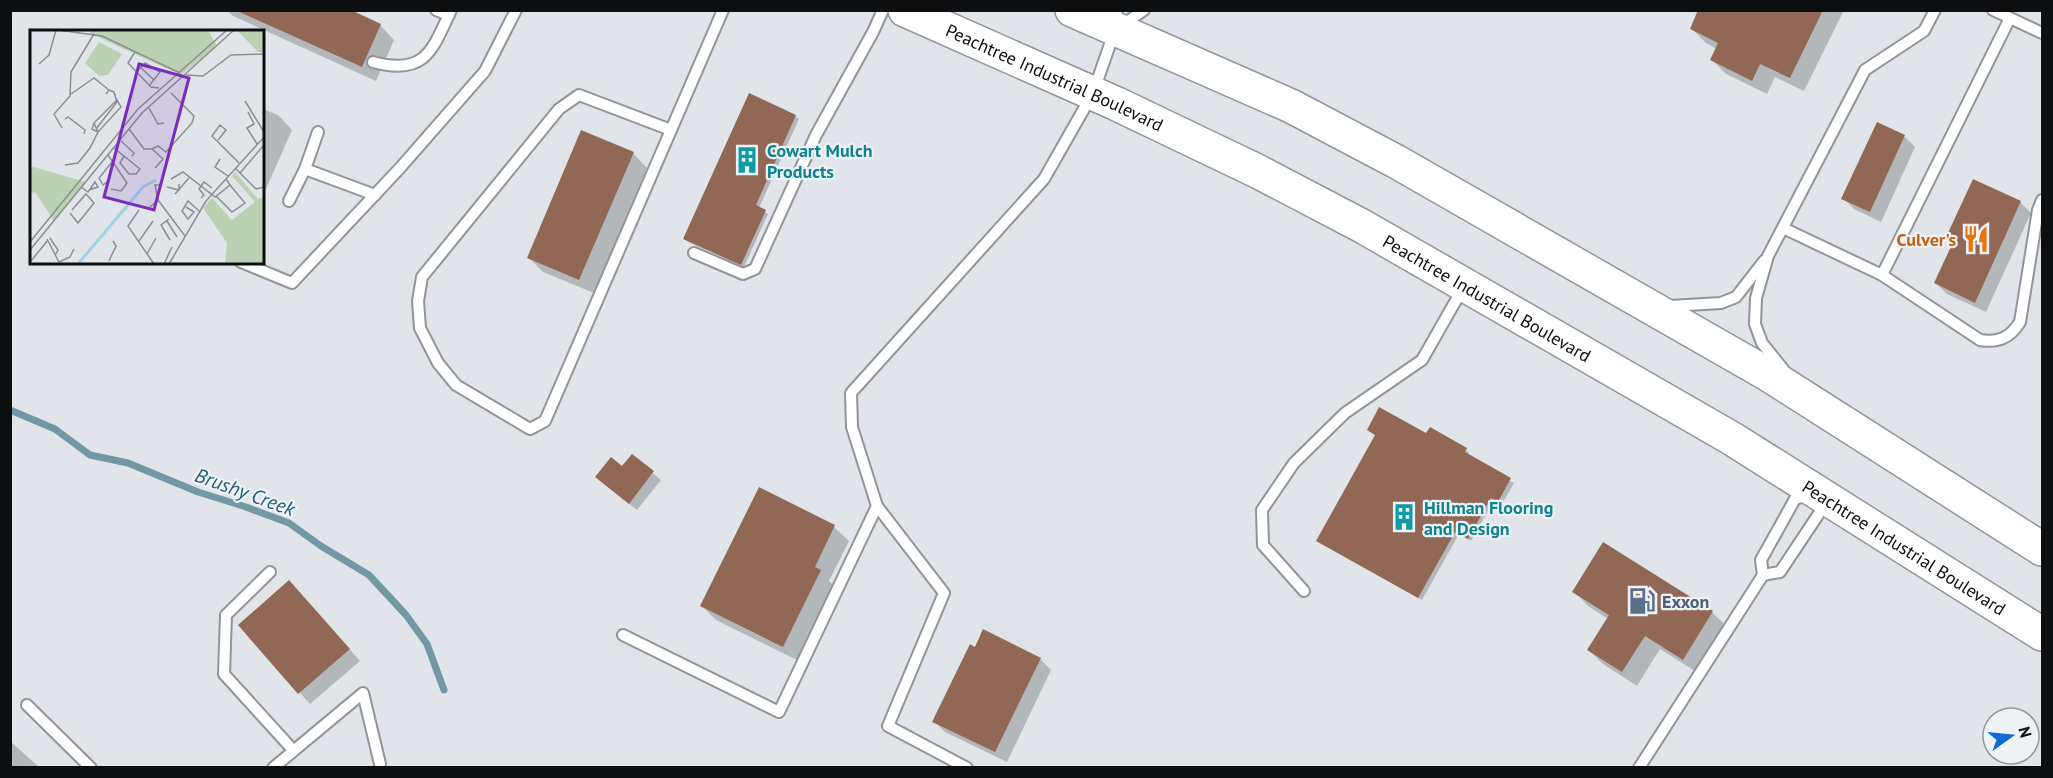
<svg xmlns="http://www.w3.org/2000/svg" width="2053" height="778" font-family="'PT Sans',sans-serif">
  <rect width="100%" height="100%" fill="#e1e5e9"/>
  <g fill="#0003">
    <polygon points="227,10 347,10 380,25 394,40 376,81 233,16"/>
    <polygon points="1700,10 1844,10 1804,91 1775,77 1767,94 1726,74 1712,60 1717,49 1706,43 1691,28"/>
    <polygon points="262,109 278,115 292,130 262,198"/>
    <polygon points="795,116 799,119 759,208 768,214 744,267 688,242 685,238"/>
    <polygon points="1904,136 1915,147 1881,222 1854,209 1843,198"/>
    <polygon points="633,153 647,168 594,293 543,272 529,258"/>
    <polygon points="2020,202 2031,213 1986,312 1947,294 1936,283 1955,241 1949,234"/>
    <polygon points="1368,430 1427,435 1466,450 1469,453 1468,456 1514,483 1502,504 1494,500 1471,541 1459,534 1422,600 1318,540 1376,436"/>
    <polygon points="632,456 661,480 637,510 604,484"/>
    <polygon points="760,489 834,527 849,541 829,581 834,586 797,660 716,620 702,606"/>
    <polygon points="1604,544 1712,612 1727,627 1698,673 1660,649 1637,686 1603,664 1589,650 1608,619 1588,606 1574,591"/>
    <polygon points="300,593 360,661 310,704 240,625"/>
    <polygon points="975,649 1040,659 1051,670 1007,762 945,732 934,721"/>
    <polygon points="10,741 40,768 10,768"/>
  </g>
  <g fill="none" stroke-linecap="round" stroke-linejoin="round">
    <polyline stroke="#7398a5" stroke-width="7" points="10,410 55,429 90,455 128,463 198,492 243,506 289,523 321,546 369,575 406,615 427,644 444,690"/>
  </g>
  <g fill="#906855">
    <polygon points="235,10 351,10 381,24 362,67"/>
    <polygon points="1698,10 1823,10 1790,78 1760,64 1752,81 1710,60 1718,43 1690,29"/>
    <polygon points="749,93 796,115 756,205 766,210 741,265 683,239"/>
    <polygon points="1877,122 1905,135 1870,212 1841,199"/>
    <polygon points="581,130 634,152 579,280 527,258"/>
    <polygon points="1973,179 2021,201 1975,303 1934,283 1955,238 1947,235"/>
    <polygon points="1379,407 1426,433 1430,427 1467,448 1465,452 1511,478 1498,502 1491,498 1468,539 1455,532 1418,598 1316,541 1375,435 1367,430"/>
    <polygon points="632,454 654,471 629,504 595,477 611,457 622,466"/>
    <polygon points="759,487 835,525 815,567 821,570 783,647 700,606"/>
    <polygon points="1603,542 1713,611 1683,660 1645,636 1622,672 1587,650 1609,615 1572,592"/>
    <polygon points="289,580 350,649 298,694 238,625"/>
    <polygon points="983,629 1041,658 995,752 932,722 970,644 975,647"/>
  </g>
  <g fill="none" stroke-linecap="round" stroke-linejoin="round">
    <defs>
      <g id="service">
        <polyline points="436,10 449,15"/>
        <polyline points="1993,10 2042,33"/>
        <polyline points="1121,26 1144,10"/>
        <path d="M373,62C425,76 432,51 451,10"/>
        <polyline points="671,130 579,95 559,109 422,277 418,301 420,328 438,363 456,385 530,429 545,421 723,10"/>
        <polyline points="305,169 375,195"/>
        <polyline points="289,201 305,169 318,132"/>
        <path d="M1783,228L1882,275L1980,340C1998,343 2010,338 2020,322L2038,210L2042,200"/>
        <polyline points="694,253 743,274 755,269 816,135 873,32 883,10"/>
        <polyline points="241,262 292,283 400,168 485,71 516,10"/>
        <polyline points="1882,275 2010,18"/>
        <polyline points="1670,306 1721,303 1736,297 1764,261"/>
        <polyline points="1783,369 1762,343 1755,324 1756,298 1768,256 1865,70 1924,31 1935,10"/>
        <polygon points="1817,492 1820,512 1780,572 1763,575 1761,560 1795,499"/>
        <polyline points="877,506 944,593 888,726 967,768"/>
        <polyline points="270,572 226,615 224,674 293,750"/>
        <polyline points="1304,591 1263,545 1262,510 1294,463 1345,413 1422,360 1463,288"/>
        <polyline points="623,635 779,712 877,506 852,427 851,393 1044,179 1093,93 1115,30 1117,10"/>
        <polyline points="27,705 91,768"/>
        <polyline points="273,768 363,693 380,764"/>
        <polyline points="1639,768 1763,575"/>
      </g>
      <g id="trunk">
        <path id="s1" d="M905,10L1117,104L1259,172L1362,226L1731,438L2042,634"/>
        <polyline points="1072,10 1291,106 1397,162 1769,375 2042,549"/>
      </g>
    </defs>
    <use href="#service" stroke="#919599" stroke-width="14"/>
    <use href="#trunk" stroke="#919599" stroke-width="36"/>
    <use href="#service" stroke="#fff" stroke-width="10"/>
    <use href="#trunk" stroke="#fff" stroke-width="33"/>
  </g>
  <defs>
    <symbol id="building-bare" viewBox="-9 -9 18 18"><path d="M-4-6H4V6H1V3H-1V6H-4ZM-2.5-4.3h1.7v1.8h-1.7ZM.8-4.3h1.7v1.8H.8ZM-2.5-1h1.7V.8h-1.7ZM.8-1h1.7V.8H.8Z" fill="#0f9aa8" stroke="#eef2f7" stroke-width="2.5" paint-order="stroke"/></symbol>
    <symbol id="restaurant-bare" viewBox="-9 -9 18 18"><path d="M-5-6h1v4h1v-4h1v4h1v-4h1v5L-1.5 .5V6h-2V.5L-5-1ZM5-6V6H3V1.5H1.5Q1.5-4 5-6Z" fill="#e8710a" stroke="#eef2f7" stroke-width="2.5" paint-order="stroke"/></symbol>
    <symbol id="fuel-bare" viewBox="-9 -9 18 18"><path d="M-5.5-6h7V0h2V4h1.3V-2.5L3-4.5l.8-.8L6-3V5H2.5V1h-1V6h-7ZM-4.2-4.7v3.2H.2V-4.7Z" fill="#5c6f8a" stroke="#eef2f7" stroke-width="2.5" paint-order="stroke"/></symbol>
  </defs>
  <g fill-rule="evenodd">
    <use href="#building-bare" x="728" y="141" width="38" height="38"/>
    <use href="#restaurant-bare" x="1957" y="220" width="38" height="38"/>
    <use href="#building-bare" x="1385" y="498" width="38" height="38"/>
    <use href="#fuel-bare" x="1623" y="582" width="38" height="38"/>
  </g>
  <g text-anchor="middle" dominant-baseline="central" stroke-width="4.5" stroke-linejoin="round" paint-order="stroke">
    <g font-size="18" fill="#0d0e0f" stroke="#eef2f7">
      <text stroke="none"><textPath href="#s1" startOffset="164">Peachtree Industrial Boulevard</textPath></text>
      <text stroke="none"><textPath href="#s1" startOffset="650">Peachtree Industrial Boulevard</textPath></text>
      <text stroke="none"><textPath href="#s1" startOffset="1136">Peachtree Industrial Boulevard</textPath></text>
    </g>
    <g font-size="18" font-weight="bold" fill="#0d838f" stroke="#eef2f7" text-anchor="start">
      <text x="767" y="150">Cowart Mulch<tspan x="767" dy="21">Products</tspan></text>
      <text x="1424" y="507">Hillman Flooring<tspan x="1424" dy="21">and Design</tspan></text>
    </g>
    <g font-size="18" font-weight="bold" fill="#c56008" stroke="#eef2f7" text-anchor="end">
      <text x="1956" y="239">Culver's</text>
    </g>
    <g font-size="18" font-weight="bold" fill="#4e5e75" stroke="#eef2f7" text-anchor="start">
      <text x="1662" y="601">Exxon</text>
    </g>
    <g font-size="20" font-style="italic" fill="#1e6073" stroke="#eef2f7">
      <text transform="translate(245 492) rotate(20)">Brushy Creek</text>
    </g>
  </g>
  <g transform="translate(30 30)">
    <rect width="234" height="234" fill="#e1e5e9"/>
    <path d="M63,0H178L187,16L151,45L59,3ZM207,0H234V22H228ZM69,12L92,24L78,45L69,46L55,33ZM0,136L56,152L24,191L5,162L0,164ZM205,142L228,169L234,167L233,234H195L197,213L173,178L182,168L202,190L225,172L202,146Z" fill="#bcd1b3"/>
    <path fill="none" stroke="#9fd3e5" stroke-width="3" d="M48,234L113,157L126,150"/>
    <path fill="none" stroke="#8c8f92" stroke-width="1.5" d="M28,0L72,6L150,43M105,22L98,33L121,57L129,58M9,34L19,25L26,0M110,37L124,50M107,41L115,33L130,42L119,56M156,45L173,46L201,25L234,24M41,64L64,48L79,60M87,70L91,77L68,102L64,93ZM215,71L234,102M119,78L128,94L134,93M218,82L224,94L217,98L227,114M35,89L38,87L55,100L54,104M32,98L24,84L40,66L41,42L64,4M66,99L87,72L84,62L79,60L76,64M99,99L114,119H122L133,129L125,138M188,110L196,100L190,95L182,106L209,133M91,111L104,123L102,126M84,118L110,139L106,144H99L90,133L94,126M122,119L128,116L136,122L162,93L164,86L141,63M78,125L97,153L91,161L81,159M190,129L185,137L198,146M35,135L48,133L60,118L68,102L62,99L64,93M205,138L226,159L234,157M210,143L234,115M141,149L153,142L185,167L200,155L196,149M77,152L73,155L69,148L82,132M51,157L58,162L65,152L68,157L59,160M137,157L149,160V154M145,164L159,148M186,166L202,182L215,173L200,155M171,168L174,165L169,159L174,152L182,158M128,170L155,206M120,177L128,170L125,155H130M156,177L164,182L158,189L152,181L158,171L169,181M109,180L98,196L124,234M40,183L48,193L64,173L56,164L42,180M139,189L131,195L140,210M137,191L147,207M20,208L28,220L26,224M17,209L30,234M109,211L123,191M0,212L108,79L197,0M0,220L112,83L204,0M117,224L126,208M1,231L18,210M79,231L86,216L83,211M29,232L40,227L44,219M134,234L142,217M139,234L176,171L234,107"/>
    <path fill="#7b2cbf" fill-opacity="0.15" stroke="#7b2cbf" stroke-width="3" d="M109,34L159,48L124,180L74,167Z"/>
    <rect width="234" height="234" fill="none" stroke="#0d0e0f" stroke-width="3"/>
  </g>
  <rect width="2053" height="778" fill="none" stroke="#0d0e0f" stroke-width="24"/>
  <g transform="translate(2011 736) rotate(75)"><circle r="28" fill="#eef2f7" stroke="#94979a" stroke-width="1.5"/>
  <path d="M0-4.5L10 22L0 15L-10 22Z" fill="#106bd4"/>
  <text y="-9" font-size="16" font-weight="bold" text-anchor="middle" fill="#0d0e0f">N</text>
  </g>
</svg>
